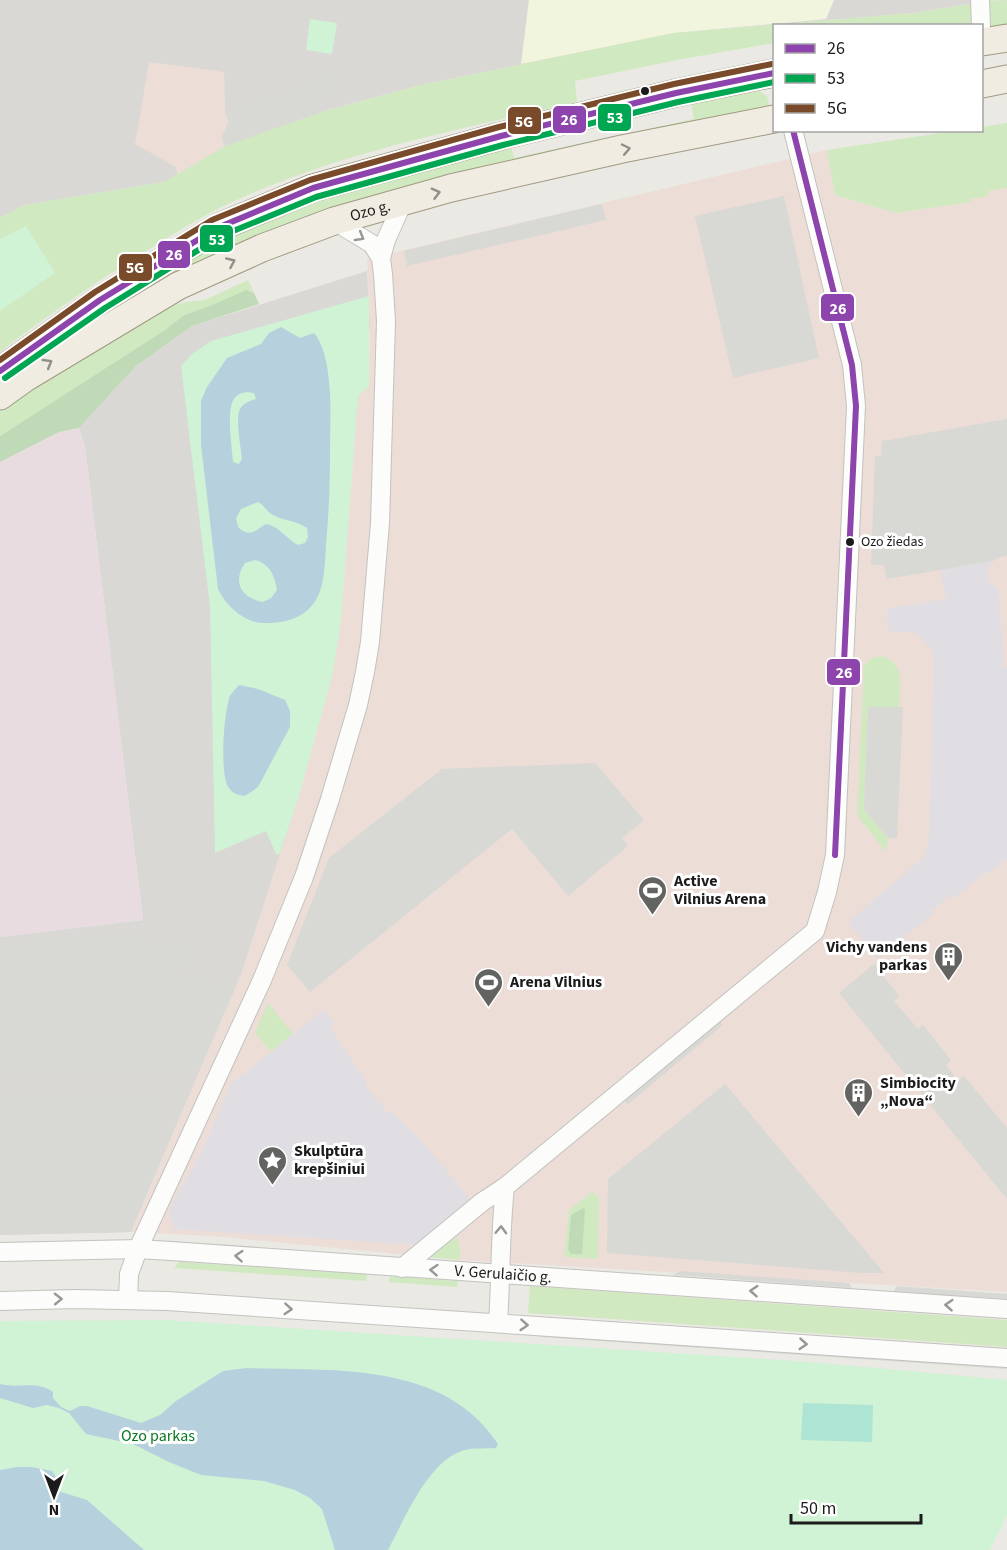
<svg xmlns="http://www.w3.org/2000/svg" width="1007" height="1550" font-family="'Source Sans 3',sans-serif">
  <rect width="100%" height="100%" fill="#eae9e3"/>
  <g fill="#d9d8d5">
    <polygon points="0,0 996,0 913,13 674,33 421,85 328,110 225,146 224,72 176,167 178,175 164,182 25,205 0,218"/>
    <polygon points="367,271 370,325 299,796 242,972 131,1232 0,1235 0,937 143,920 85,447 79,428 136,366 192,326"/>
  </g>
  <g fill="#edddd7">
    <polygon points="149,62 224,72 225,112 229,122 221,137 225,146 178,175 176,167 135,144"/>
    <polygon points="827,150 835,195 896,213 971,202 971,199 988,191 1007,188 1007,1292 460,1260 212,1236 131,1232 242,972 299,796 332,676 340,630 358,396 369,386 370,325 367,259"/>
  </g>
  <polygon fill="#e8dce1" points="79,428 85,447 143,920 0,937 0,462 59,432"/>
  <polygon fill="#f2f5dd" points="529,0 834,0 826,19 674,33 521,64"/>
  <g fill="#d1e9c0">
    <path d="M1007,0V24L982,28V26H774V43L682,59L575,81L577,102C461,129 341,152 232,202C199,217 169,237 138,256C90,286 45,317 0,352V218L25,205L164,182L225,146L328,110L421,85L674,33L913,13L990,1Z"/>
    <polygon points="759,91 767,96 770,109 515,163 69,336 66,334 264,215 510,143 514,158 694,119 691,103"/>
    <polygon points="1007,123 1007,188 988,191 989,196 971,199 971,202 896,213 835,195 827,150 954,131 982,130 982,127"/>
    <polygon points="248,280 254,293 246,290 212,305 184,315 165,330 0,436 0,409 152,312 186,302 205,300"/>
    <path d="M881,656C906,661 900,688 899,707H868L864,809L888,838L886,852L857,815L864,666L871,658Z"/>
    <polygon points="268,1003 293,1034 271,1052 255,1032"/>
    <polygon points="592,1192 599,1197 598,1259 564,1257 569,1210"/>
    <polygon points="457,1237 460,1248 460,1260 428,1257"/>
    <polygon points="179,1262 367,1274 366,1281 174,1268"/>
    <polygon points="390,1276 458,1281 457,1287 389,1282"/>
    <polygon points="530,1286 1007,1320 1007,1347 528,1313"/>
  </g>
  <g fill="#c0dab8">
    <polygon points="246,290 254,293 259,304 192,326 136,366 79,428 59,432 0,462 0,436 165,330 184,315 212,305"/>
    <polygon points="583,1208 585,1210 582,1254 571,1254 568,1250 571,1215"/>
  </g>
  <g fill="#d0f2d5">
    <polygon points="310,19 337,23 332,54 306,50"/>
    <polygon points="26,226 55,273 0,311 0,239"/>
    <polygon points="369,296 369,386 358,396 340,630 332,676 299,796 279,855 276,854 266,831 215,853 210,607 181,366 192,354 211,341"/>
    <polygon points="166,1320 810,1362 1007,1380 1007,1515 990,1550 0,1550 0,1321"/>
  </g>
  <polygon fill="#aee4d3" points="803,1403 873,1405 872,1442 801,1440"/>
  <g fill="#d8d8d5">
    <polygon points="334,74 340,91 323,97 328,110 225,146 221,137 229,122 225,112"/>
    <polygon points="784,196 819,358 733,378 695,216"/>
    <polygon points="602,204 606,220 407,266 404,251"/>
    <polygon points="1007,419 1007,556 1000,557 993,561 887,579 884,565 871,565 875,456 881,456 882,441"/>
    <polygon points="868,707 903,707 897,838 888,838 864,809"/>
    <polygon points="595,763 644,820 622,838 628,846 568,896 512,829 310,992 287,965 329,858 442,769"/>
    <polygon points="148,934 148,947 186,946 187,971 0,974 0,943 27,943 27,936"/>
    <polygon points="874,964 899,996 894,1001 918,1029 923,1025 951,1060 946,1065 958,1081 964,1076 1007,1128 1007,1199 839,993"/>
    <polygon points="213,977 213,989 235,989 200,1068 0,1073 0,981"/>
    <polygon points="718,1020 723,1025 628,1104 623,1099"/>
    <polygon points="725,1084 884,1273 861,1273 607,1253 608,1179"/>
    <polygon points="165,1095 166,1144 131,1232 0,1235 0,1099"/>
    <polygon points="680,1271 849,1283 852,1288 673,1275"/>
    <polygon points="897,1286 1007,1294 1007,1299 893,1292"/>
    <polygon points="541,1329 1007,1363 1007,1369 542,1337"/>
  </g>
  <g fill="#e0dee3">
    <polygon points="993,561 988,568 988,577 989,582 998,588 1004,667 1007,668 1007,859 988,874 986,872 953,898 950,895 931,911 933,914 877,959 848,922 921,860 927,849 929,837 934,662 933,652 922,638 914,633 887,631 887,609 946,599 941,570"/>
    <polygon points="324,1009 335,1023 330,1028 367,1082 365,1085 388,1113 391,1111 420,1139 471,1200 417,1245 174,1229 169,1210 202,1151 231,1084"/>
  </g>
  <g fill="#b6d0de" fill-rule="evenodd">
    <path d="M281,327L300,338L314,333C326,347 329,375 330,394C331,412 330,430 330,448C330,481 329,512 326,544C325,561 325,583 317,598C307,617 287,623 267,623C245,624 227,607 218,589L201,445V401L207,387L227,358L261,344L269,333ZM247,392L254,393L256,399C250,401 243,403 240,409C235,420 241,447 242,459L239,464L233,462C232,448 226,410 234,399C237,394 242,393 247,392ZM258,502C264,505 267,512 273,515C284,521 296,520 307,528L308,537L305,543L298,545C286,539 281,527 266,524C254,531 251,538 238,527L236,518L241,509ZM255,560C270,564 275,576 277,590L271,598L263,602C241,598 232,582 245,563Z"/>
    <path d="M239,685L258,689L285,700L290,711V727L258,787L245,796C239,795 233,794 229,788C219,776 224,711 230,696C232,692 236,689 239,685Z"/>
    <path d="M247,1368C334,1371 444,1361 498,1444L496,1448C485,1449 469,1447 459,1452C426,1466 404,1520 388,1550H335L322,1509L310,1498L295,1490L264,1481L201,1475L169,1462L133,1444L86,1434L69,1413L59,1408L47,1405L33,1408L0,1398V1384C19,1389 36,1380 53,1392V1398L61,1407L70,1411L80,1406H87L141,1423L160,1415L176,1401L223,1371Z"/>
    <polygon points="17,1467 32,1467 52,1471 56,1477 58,1491 87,1500 144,1550 0,1550 0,1470"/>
  </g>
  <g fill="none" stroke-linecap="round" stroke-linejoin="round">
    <defs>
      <g id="minor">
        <polyline points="980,0 981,26"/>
        <polyline points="381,258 386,240 403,202"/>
        <path id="s1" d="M0,1252L138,1249L171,1251L1007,1309"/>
        <polyline points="402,1268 482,1202 505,1187 815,931 827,892 835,855 856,406 852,365 793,130"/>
        <polyline points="128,1300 129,1274 138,1249 262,980 304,877 330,799 358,705 365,672 370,642 380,523 386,321 383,274 381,258 372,244 334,221"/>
        <polyline points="0,1301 75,1299 167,1301 1007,1358"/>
        <path d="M498,1323C501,1278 500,1232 505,1187"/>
      </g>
      <g id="primary">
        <polyline points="982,42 1007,38"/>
        <polyline points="982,84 1007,79"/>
        <polyline points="0,371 100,300 217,228 313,188 501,136 676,93 774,73"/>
        <path id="s2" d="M0,396L25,378L178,286L262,248L334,221L451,188L622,149L774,119"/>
      </g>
    </defs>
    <use href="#minor" stroke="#c2c2bf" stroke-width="20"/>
    <use href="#primary" stroke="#a09a81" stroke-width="29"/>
    <use href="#minor" stroke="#fcfcfb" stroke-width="18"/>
    <use href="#primary" stroke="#f0ece2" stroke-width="27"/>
    <defs>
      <g id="bus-1">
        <polyline points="793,130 852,365 856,406 835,855"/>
        <polyline points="0,371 100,300 217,228 313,188 501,136 676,93 774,73"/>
      </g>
      <polyline id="bus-2" points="5,378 105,308 221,236 316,197 503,145 678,102 774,82"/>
      <polyline id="bus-3" points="0,360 95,292 212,220 310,180 499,127 674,84 772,64"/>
    </defs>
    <use href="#bus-1" stroke="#fff" stroke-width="10"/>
    <use href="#bus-2" stroke="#fff" stroke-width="10"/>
    <use href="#bus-3" stroke="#fff" stroke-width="10"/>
    <use href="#bus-1" stroke="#8e44ad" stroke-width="6"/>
    <use href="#bus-2" stroke="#00a651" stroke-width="6"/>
    <use href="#bus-3" stroke="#7a4b2a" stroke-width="6"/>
  </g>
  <defs><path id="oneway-chevron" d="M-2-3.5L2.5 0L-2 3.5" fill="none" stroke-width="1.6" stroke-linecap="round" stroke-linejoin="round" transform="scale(1.5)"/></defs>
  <g stroke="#908e88">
    <use href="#oneway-chevron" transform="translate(626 149) rotate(-12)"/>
    <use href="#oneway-chevron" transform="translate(436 193) rotate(-15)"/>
    <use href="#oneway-chevron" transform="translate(231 262) rotate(-24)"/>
    <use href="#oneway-chevron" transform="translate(48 363) rotate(-31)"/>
  </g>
  <g stroke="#979796">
    <use href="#oneway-chevron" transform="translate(360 237) rotate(31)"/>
    <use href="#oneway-chevron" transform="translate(501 1230) rotate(-88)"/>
    <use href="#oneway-chevron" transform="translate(239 1256) rotate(-176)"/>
    <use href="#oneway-chevron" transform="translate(434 1270) rotate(-176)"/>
    <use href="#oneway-chevron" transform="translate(754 1291) rotate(-176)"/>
    <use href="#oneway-chevron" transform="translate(58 1299) rotate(-1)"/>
    <use href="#oneway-chevron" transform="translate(949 1305) rotate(-176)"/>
    <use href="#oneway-chevron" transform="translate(288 1309) rotate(4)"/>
    <use href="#oneway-chevron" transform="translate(524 1325) rotate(4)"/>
    <use href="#oneway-chevron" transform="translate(803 1344) rotate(4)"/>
  </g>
  <defs>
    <symbol id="stadium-pin" viewBox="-11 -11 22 30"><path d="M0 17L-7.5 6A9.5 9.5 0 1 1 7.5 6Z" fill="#636361" stroke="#fff"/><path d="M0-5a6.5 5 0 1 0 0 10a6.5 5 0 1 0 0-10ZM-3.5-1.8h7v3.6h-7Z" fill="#fff"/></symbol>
    <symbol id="building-pin" viewBox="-11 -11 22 30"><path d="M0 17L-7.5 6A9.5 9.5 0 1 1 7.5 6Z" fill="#636361" stroke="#fff"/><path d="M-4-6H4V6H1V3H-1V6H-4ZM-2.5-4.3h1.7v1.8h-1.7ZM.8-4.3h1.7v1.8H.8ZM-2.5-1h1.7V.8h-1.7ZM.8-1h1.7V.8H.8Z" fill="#fff"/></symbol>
    <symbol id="sight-pin" viewBox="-11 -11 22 30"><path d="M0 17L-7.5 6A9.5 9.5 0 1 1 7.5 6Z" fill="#636361" stroke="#fff"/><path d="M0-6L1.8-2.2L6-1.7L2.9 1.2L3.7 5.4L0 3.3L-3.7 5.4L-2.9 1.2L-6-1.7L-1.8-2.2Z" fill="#fff"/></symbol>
  </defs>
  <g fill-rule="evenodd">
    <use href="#stadium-pin" x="636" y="874" width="33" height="45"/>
    <use href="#building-pin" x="932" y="940" width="33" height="45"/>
    <use href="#stadium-pin" x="472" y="966" width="33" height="45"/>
    <use href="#building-pin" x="842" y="1076" width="33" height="45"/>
    <use href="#sight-pin" x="256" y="1144" width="33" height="45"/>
  </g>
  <g fill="#1b1b1b" stroke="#fff" stroke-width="2">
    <circle cx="645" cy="91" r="5"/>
    <circle cx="850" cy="542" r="5"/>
  </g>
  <g text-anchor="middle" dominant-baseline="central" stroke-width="6" stroke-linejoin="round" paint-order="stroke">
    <g font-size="14" fill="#1b1b1b" stroke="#fff" text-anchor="start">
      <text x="861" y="542">Ozo žiedas</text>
    </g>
    <g font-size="16" fill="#1b1b1b" stroke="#fff">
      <text stroke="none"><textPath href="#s2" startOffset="416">Ozo g.</textPath></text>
      <text stroke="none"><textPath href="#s1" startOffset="504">V. Gerulaičio g.</textPath></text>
    </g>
    <g font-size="16" font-weight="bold" fill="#1b1b1b" stroke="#fff" text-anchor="start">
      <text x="674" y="881">Active<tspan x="674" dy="18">Vilnius Arena</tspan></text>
      <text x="927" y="947" text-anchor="end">Vichy vandens<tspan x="927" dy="18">parkas</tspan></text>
      <text x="510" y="982">Arena Vilnius</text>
      <text x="880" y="1083">Simbiocity<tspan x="880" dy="18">„Nova“</tspan></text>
      <text x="294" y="1151">Skulptūra<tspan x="294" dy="18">krepšiniui</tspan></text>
    </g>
    <g font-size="16" fill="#097922" stroke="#fff">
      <text x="158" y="1436">Ozo parkas</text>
    </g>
  </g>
  <g stroke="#fff" stroke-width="2">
    <rect x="597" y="103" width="35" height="29" rx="6" fill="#00a651"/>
    <rect x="552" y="105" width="35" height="29" rx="6" fill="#8e44ad"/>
    <rect x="507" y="106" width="35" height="29" rx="6" fill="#7a4b2a"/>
    <rect x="199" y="224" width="35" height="29" rx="6" fill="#00a651"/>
    <rect x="157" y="240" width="34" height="29" rx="6" fill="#8e44ad"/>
    <rect x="118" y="253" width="35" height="29" rx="6" fill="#7a4b2a"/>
    <rect x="820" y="293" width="35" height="29" rx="6" fill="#8e44ad"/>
    <rect x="826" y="658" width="35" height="28" rx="6" fill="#8e44ad"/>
  </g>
  <g font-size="16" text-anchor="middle" font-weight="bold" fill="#fff">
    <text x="615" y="123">53</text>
    <text x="569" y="125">26</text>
    <text x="524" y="127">5G</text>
    <text x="217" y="245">53</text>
    <text x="174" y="260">26</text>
    <text x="135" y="273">5G</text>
    <text x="838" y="314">26</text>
    <text x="844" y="678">26</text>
  </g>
  <rect x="773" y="24" width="210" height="108" fill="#ffffff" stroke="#a4a4a4" stroke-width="1.5"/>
  <rect x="785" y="44" width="30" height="9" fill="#8e44ad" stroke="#a4a4a4" stroke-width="1.5"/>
  <text x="827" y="54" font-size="18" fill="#1b1b1b">26</text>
  <rect x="785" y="74" width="30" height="9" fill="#00a651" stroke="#a4a4a4" stroke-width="1.5"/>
  <text x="827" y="84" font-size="18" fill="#1b1b1b">53</text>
  <rect x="785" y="104" width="30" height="9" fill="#7a4b2a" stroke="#a4a4a4" stroke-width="1.5"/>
  <text x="827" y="114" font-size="18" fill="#1b1b1b">5G</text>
  <g transform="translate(54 1496) rotate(180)" stroke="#ffffff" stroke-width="4.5" paint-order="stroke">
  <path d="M0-4.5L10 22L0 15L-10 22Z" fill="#1b1b1b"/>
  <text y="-9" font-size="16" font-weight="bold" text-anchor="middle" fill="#1b1b1b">N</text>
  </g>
  <path d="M791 1514v9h130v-9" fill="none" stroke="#1b1b1b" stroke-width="3"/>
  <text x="800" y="1514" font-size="18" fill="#1b1b1b" stroke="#ffffff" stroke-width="4.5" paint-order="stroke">50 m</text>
</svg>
